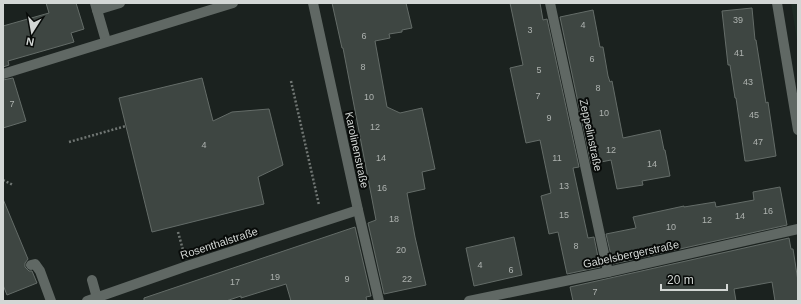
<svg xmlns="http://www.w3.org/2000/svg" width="801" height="304" font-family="Helvetica,sans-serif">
  <rect width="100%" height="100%" fill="#1b221f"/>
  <polygon fill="#1d2b24" points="791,3 798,3 798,46"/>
  <g fill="#3e4642" stroke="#646c68">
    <polygon points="46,3 76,3 84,29 71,33 74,42 8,61 9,65 3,67 3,26 49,13"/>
    <polygon points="332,3 406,3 412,28 402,30 402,32 389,34 390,38 375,41 387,107 400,113 422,108 435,169 422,172 425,189 407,193 415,237 426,285 384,294 368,223 376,220 343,48 342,48"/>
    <polygon points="510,3 540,3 543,20 547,19 579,167 573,168 588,238 594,237 600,267 567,274 558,232 549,234 541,196 551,193 540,140 526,143 510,68 523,65"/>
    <polygon points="752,8 755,40 756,40 766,103 768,102 776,156 748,161 745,161 736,98 735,98 730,65 728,65 722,11"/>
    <polygon points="593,10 600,47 603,47 608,76 610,82 612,81 623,138 660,130 664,150 665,150 670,176 642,181 643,185 617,189 611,160 591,164 560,17"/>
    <polygon points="13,78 26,121 3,128 3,80"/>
    <polygon points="202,78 213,121 232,112 269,109 283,165 258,177 264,204 152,232 119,98"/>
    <polygon points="780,187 787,225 613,264 606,234 636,228 633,217 684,206 684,207 715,202 716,207 754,200 753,192"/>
    <polygon points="3,199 28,259 25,263 25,267 29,271 32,271 37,283 7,295 3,285"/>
    <polygon points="355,227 371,296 366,297 367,301 291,301 286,284 241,298 241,296 226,301 144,301 144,298"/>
    <polygon points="514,237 522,275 474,286 466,248"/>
    <polygon points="789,238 791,249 793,249 798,281 798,301 775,301 772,282 734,289 736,301 573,301 570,287"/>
  </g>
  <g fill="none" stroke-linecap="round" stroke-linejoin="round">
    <g stroke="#707673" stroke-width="2.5" stroke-dasharray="2 2" stroke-linecap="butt">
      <polyline points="291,81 319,205"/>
      <polyline points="69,142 126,126"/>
      <polyline points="3,180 13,185"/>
      <polyline points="178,232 183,250"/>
    </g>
    <g stroke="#606864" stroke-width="10">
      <polyline points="31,265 35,264 40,271 51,301"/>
      <polyline points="92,280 97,298"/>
    </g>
    <g stroke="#606864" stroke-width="10">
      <polyline points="95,3 106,41"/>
      <polyline points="313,3 358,210 379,301"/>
      <polyline points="550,3 608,272"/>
      <polyline points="777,3 798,130"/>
      <polyline points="97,10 120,3"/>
      <polyline points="3,74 233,3"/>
      <polyline points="87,301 187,266 358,210"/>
      <polyline points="469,301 608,272 798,229"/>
    </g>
  </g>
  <g text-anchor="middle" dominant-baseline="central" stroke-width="4" stroke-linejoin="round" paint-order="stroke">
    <g font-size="9" fill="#aeb3b0">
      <text x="738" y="20">39</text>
      <text x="583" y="25">4</text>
      <text x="530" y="30">3</text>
      <text x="364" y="36">6</text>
      <text x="739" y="53">41</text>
      <text x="592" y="59">6</text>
      <text x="363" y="67">8</text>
      <text x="539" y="70">5</text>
      <text x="748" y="82">43</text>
      <text x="598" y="88">8</text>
      <text x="538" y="96">7</text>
      <text x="369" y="97">10</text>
      <text x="12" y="104">7</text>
      <text x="604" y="113">10</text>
      <text x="754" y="115">45</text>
      <text x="549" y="118">9</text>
      <text x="375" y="127">12</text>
      <text x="758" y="142">47</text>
      <text x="204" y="145">4</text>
      <text x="611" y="150">12</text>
      <text x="381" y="158">14</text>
      <text x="557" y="158">11</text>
      <text x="652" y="164">14</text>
      <text x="564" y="186">13</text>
      <text x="382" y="188">16</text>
      <text x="768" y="211">16</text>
      <text x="564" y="215">15</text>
      <text x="740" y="216">14</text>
      <text x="394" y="219">18</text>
      <text x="707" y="220">12</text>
      <text x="671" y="227">10</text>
      <text x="576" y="246">8</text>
      <text x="401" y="250">20</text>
      <text x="480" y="265">4</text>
      <text x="511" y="270">6</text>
      <text x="275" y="277">19</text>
      <text x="347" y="279">9</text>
      <text x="407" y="279">22</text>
      <text x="235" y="282">17</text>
      <text x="595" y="292">7</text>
    </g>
    <g font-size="11" fill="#d3d7d5" stroke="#080b09">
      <text transform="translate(591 135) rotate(78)">Zeppelinstraße</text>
      <text transform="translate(357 150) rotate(78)">Karolinenstraße</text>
      <text transform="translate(219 243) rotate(-18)">Rosenthalstraße</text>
      <text transform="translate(631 254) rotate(-12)">Gabelsbergerstraße</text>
    </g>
  </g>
  <rect width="801" height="304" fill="none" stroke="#d3d7d5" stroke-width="8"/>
  <g transform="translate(32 32) rotate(191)" stroke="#080b09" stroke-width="3" paint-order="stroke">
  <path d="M0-3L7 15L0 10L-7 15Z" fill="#d3d7d5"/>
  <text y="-6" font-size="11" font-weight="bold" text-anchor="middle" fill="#d3d7d5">N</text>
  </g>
  <path d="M661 284v6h66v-6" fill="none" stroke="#d3d7d5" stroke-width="2"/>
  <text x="667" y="284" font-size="12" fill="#d3d7d5" stroke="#080b09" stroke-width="3" paint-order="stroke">20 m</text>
</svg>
